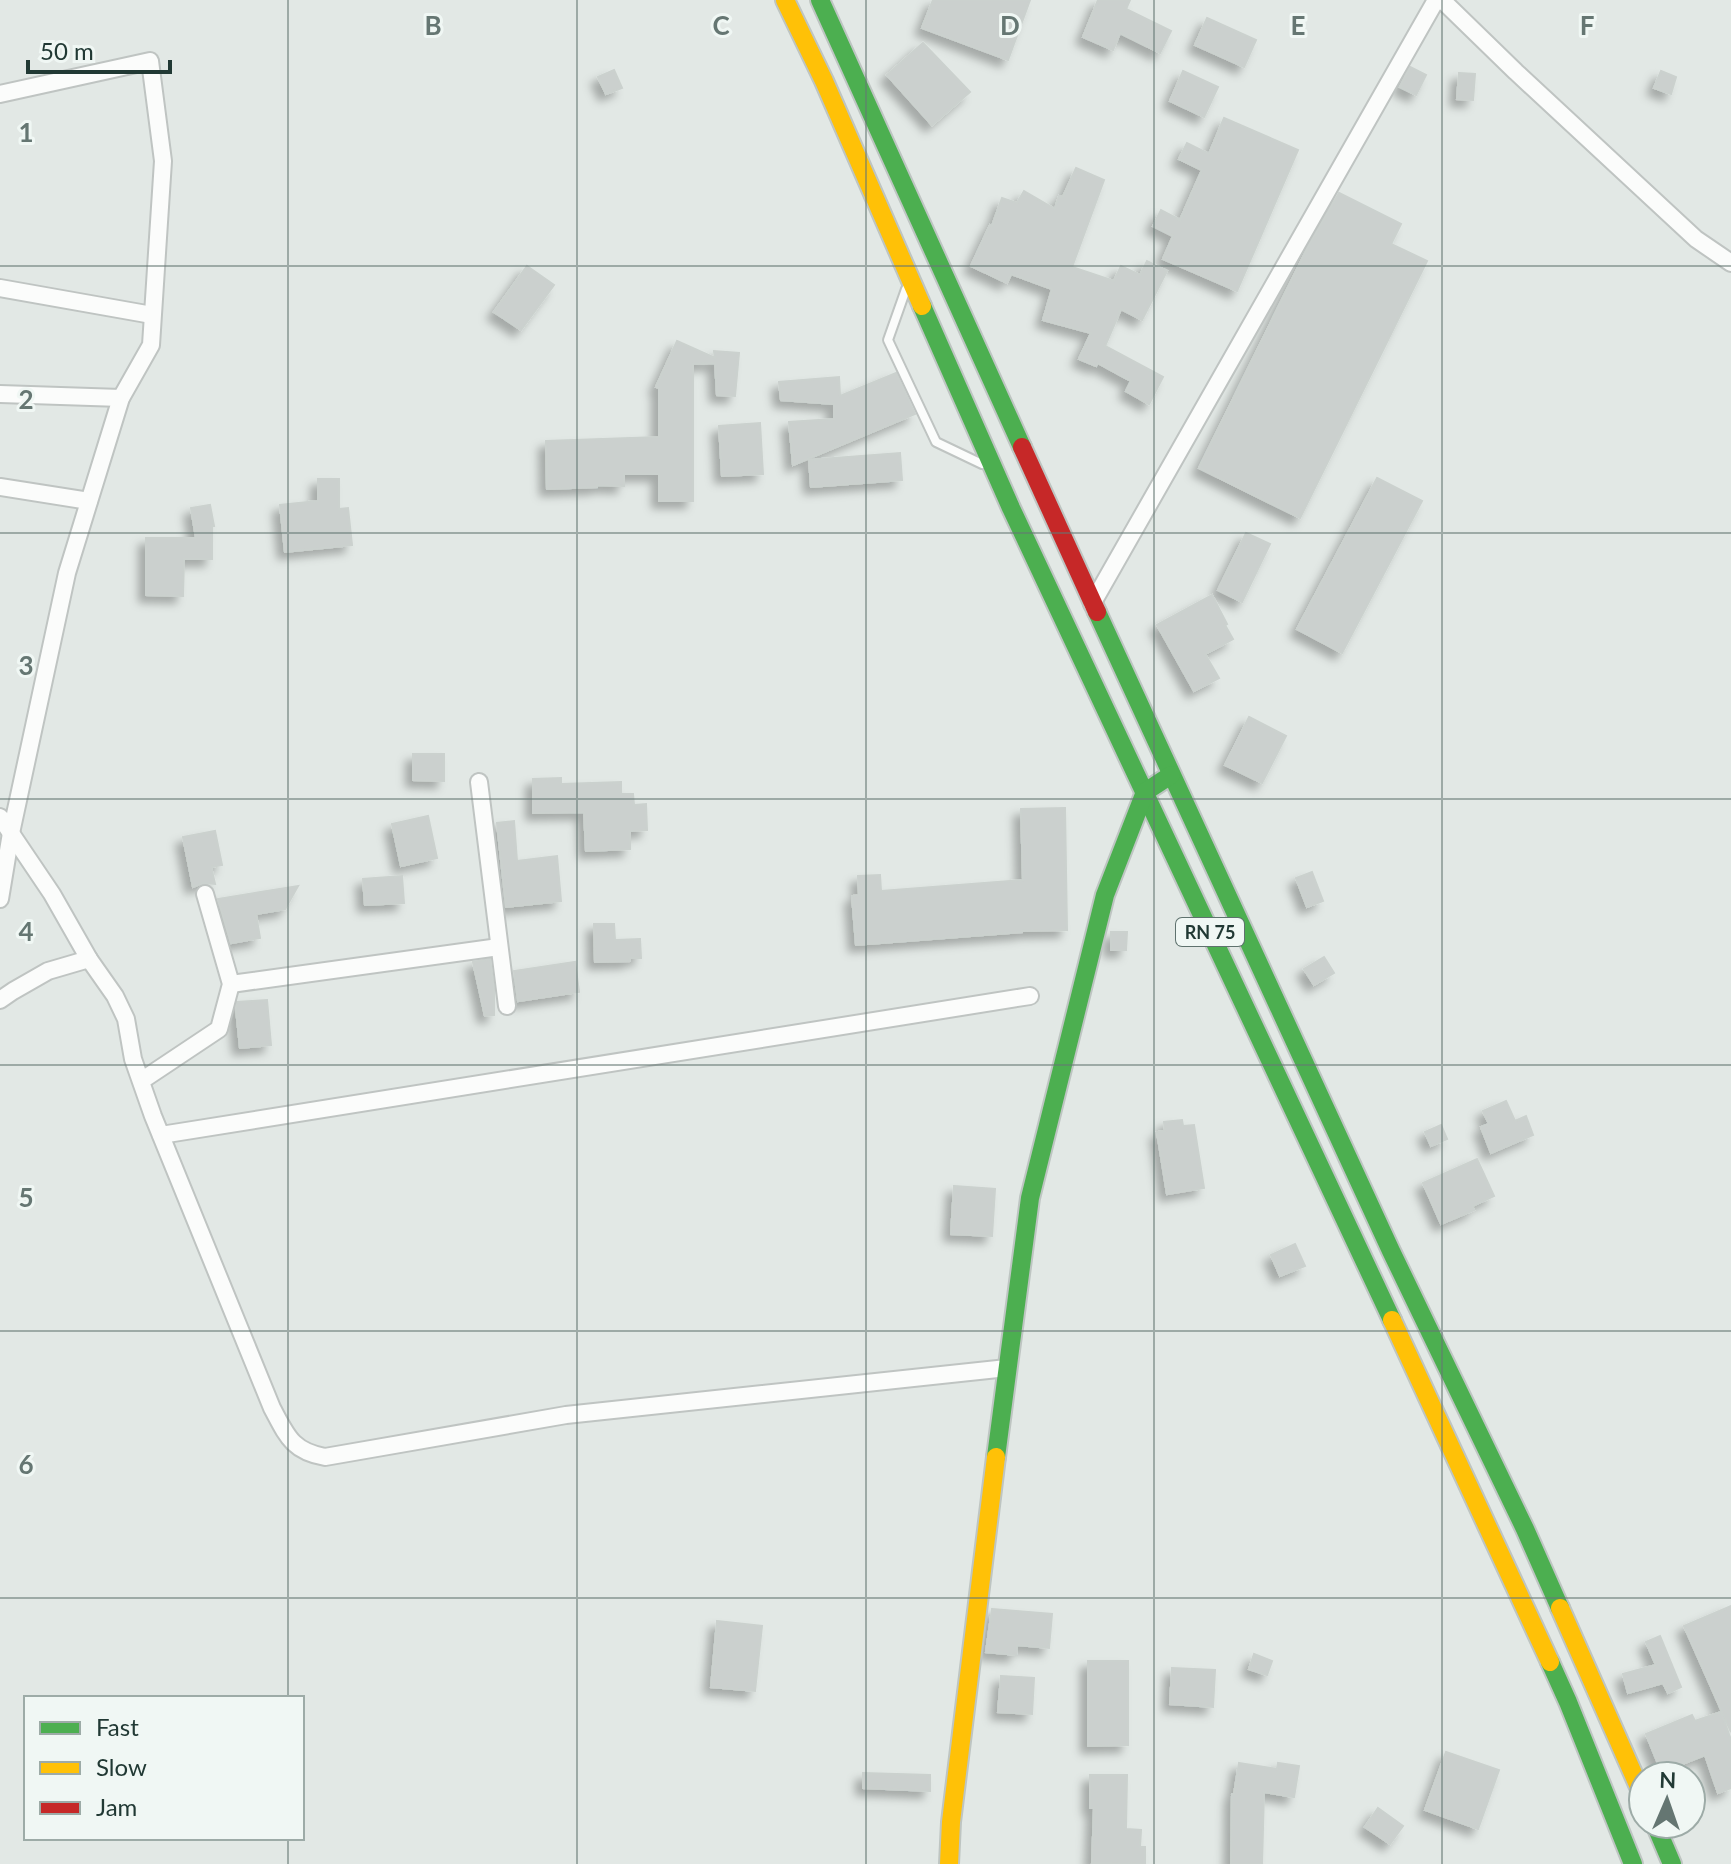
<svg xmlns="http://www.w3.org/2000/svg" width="1731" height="1864" font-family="Lato,sans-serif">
  <defs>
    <filter id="shadow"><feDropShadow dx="-7" dy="7" stdDeviation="4" flood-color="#0004"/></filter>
  </defs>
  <rect width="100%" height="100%" fill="#e2e8e5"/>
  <g fill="#cbd0ce" stroke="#cbd1ce" stroke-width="2" filter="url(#shadow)">
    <polygon points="933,0 1030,0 1008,60 922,28"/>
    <polygon points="1098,0 1130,0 1126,9 1171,31 1160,53 1120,33 1113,50 1083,37"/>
    <polygon points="1207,18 1256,40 1244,67 1195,45"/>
    <polygon points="923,43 970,92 932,125 887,75"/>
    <polygon points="1410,67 1426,75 1416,95 1400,87"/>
    <polygon points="614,70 622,88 606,94 598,77"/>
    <polygon points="1183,71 1218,87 1204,117 1170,101"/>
    <polygon points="1661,71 1676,77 1671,94 1654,88"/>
    <polygon points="1459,73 1475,74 1473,100 1457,99"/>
    <polygon points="1224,118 1298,150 1237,291 1163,259 1173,236 1153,226 1161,210 1180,220 1202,170 1179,159 1187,143 1209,154"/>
    <polygon points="1076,168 1104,180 1072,267 1114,281 1121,266 1140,275 1147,261 1167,271 1142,320 1121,309 1105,346 1163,377 1149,404 1126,391 1131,381 1098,363 1096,366 1079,359 1091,333 1043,320 1052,289 1011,274 1007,283 971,266 990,225 992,226 1002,198 1017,203 1024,191 1055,209 1059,196 1063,197"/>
    <polygon points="1339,193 1401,224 1391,244 1427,261 1300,518 1199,468 1309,245"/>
    <polygon points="527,266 554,285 521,330 494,312"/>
    <polygon points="677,341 715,358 714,351 739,353 735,396 717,395 715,363 693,364 693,501 659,501 659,474 624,474 624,486 597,485 597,487 547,489 546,441 659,437 659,388 656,387"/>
    <polygon points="896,373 915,414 793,465 789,422 834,419 834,404 781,400 779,382 839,377 840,396"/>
    <polygon points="760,423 763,474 722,476 719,426"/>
    <polygon points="900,453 902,480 811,487 809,460"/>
    <polygon points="1377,478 1422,501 1342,653 1297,629"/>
    <polygon points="318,479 339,479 339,509 348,508 352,545 285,552 280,505 318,501"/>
    <polygon points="210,505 214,526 212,526 212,559 184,559 183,596 146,595 146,538 196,538 191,508"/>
    <polygon points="1246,533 1270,544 1242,602 1218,590"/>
    <polygon points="1212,595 1227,624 1225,625 1233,639 1205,654 1219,678 1194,691 1157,625"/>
    <polygon points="1249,717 1286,736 1262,783 1225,765"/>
    <polygon points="413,754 444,754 444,781 413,780"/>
    <polygon points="561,778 561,784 621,782 621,794 633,794 634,805 646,804 647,830 630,831 630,849 586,851 584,812 533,813 533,779"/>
    <polygon points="1065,808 1067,930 1022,931 1022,932 856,945 852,896 859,895 858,876 880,875 881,891 1023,880 1021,809"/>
    <polygon points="428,816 437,858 401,866 392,824"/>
    <polygon points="514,821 517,861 557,856 561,901 506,907 497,823"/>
    <polygon points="215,831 222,865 211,867 215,884 203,883 193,887 183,837"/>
    <polygon points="1312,872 1323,901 1307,907 1296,878"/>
    <polygon points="402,876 404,903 365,905 363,879"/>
    <polygon points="298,886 285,909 256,914 260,938 231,943 218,899"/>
    <polygon points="594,924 614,924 615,940 640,939 641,958 630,958 630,961 595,962"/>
    <polygon points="1111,932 1127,932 1126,950 1111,950"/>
    <polygon points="1324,957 1334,973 1314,985 1304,969"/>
    <polygon points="490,959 494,988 494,1015 485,1016 473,962"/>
    <polygon points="575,962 579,992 518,1001 514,971"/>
    <polygon points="267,1000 271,1045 240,1048 236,1009 237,1002"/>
    <polygon points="1506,1101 1515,1121 1526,1116 1533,1135 1491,1153 1481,1127 1489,1124 1483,1111"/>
    <polygon points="1182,1120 1183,1126 1194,1125 1204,1188 1167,1194 1157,1132 1165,1131 1164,1122"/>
    <polygon points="1441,1125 1447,1139 1431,1146 1425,1132"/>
    <polygon points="1477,1159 1494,1196 1472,1206 1474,1210 1441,1224 1423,1183"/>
    <polygon points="954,1186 995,1189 992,1236 951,1234"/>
    <polygon points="1295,1244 1305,1266 1280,1276 1271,1255"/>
    <polygon points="1731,1606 1731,1732 1684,1626"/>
    <polygon points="992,1609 1052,1614 1049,1648 1017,1645 1016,1655 986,1652"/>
    <polygon points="717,1621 762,1626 755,1691 711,1687"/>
    <polygon points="1660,1636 1681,1687 1668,1693 1663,1683 1628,1693 1623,1674 1656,1665 1646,1642"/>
    <polygon points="1254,1654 1272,1661 1267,1675 1249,1669"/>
    <polygon points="1088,1661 1128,1661 1128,1745 1088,1746"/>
    <polygon points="1172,1668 1215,1670 1213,1707 1170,1704"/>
    <polygon points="1001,1676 1034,1678 1032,1714 998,1712"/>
    <polygon points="1721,1712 1731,1740 1731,1788 1718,1793 1705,1755 1677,1766 1681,1776 1663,1776 1646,1734 1692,1715 1695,1721"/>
    <polygon points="1446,1752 1499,1770 1478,1829 1425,1810"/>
    <polygon points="1239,1763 1277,1769 1278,1763 1299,1766 1294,1797 1264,1792 1262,1864 1231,1864 1232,1794 1234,1794"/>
    <polygon points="863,1773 930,1775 930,1791 863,1788"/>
    <polygon points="1090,1775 1127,1775 1126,1829 1141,1830 1140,1847 1145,1847 1145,1864 1092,1863 1094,1808 1090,1808"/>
    <polygon points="1378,1808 1403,1826 1390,1844 1365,1827"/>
  </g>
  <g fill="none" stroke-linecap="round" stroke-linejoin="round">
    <defs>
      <polyline id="lane" points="906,289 888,340 936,442 982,464"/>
      <g id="street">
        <polyline points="1442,0 1516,72 1696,239 1731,263"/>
        <polyline points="0,94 150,61 163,161 151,345 121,398 67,573 11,833 0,899"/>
        <polyline points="0,288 152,315"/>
        <polyline points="0,394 121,398"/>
        <polyline points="0,487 89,501"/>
        <polyline points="1092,604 1436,0"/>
        <polyline points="479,782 507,1006"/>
        <path d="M0,817L52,894L89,959L115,996L126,1019L133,1059L153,1116L272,1408C287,1436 292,1451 325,1457L566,1415L1007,1368"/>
        <polyline points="231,984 499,947"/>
        <polyline points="0,1000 13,991 48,971 89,959"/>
        <polyline points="147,1077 219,1029 231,984 205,894"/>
        <polyline points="161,1135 1030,996"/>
      </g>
      <g id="fast">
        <polyline points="820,0 1022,447"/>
        <polyline points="922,306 1011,508 1392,1320"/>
        <polyline points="1097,612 1391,1251 1525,1529 1560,1608"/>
        <polyline points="996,1457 1030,1198 1105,895 1145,792 1171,775"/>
        <polyline points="1550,1662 1568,1702 1633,1864"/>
        <polyline points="1655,1824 1672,1864"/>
      </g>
      <g id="slow">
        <polyline points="785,0 824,81 922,306"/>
        <polyline points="1392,1320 1550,1662"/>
        <polyline points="1560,1608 1643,1796"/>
        <polyline points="949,1864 951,1822 996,1457"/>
      </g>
      <polyline id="jam" points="1022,447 1097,612"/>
    </defs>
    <use href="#lane" stroke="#bfc4c2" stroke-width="12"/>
    <use href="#street" stroke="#bfc4c2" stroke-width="20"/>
    <use href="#fast" stroke="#bec5c2" stroke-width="22"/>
    <use href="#slow" stroke="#bec5c2" stroke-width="22"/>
    <use href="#jam" stroke="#bec5c2" stroke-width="22"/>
    <use href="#lane" stroke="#fbfcfb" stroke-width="8"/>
    <use href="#street" stroke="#fbfcfb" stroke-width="16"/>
    <use href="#fast" stroke="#4caf50" stroke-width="18"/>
    <use href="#slow" stroke="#ffc107" stroke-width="18"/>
    <use href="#jam" stroke="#c62828" stroke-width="18"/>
  </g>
  <path fill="none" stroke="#657672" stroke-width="2" stroke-opacity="0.55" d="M288,0V1698M577,0V1864M866,0V1864M1154,0V1864M1442,0V1864M0,266H1731M0,533H1731M0,799H1731M0,1065H1731M0,1331H1731M0,1598H1731M288,1838V1864"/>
  <g text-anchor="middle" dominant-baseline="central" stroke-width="6" stroke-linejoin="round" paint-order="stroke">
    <rect fill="#f0f7f4" stroke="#5f726e" stroke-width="2" x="1176" y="918" width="68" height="28" rx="6"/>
    <g font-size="18" font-weight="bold" fill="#213934">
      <text x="1210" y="932">RN 75</text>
    </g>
  </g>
  <g font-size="26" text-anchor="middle" font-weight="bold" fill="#657672" stroke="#f0f7f4" stroke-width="6" stroke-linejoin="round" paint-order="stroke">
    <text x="433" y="35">B</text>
    <text x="721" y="35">C</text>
    <text x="1010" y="35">D</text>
    <text x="1298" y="35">E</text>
    <text x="1587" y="35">F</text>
    <text x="26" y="142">1</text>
    <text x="26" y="409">2</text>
    <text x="26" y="675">3</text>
    <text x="26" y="941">4</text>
    <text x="26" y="1207">5</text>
    <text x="26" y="1474">6</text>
  </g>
  <rect x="24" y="1696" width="280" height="144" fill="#f0f7f4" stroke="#9daba7" stroke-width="2"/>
  <rect x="40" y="1722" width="40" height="12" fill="#4caf50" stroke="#9daba7" stroke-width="2"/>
  <text x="96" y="1736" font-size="24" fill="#213934">Fast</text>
  <rect x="40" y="1762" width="40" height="12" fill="#ffc107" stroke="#9daba7" stroke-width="2"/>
  <text x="96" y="1776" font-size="24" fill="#213934">Slow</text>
  <rect x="40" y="1802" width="40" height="12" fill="#c62828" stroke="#9daba7" stroke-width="2"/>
  <text x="96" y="1816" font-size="24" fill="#213934">Jam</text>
  <g transform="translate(1667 1800) rotate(2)"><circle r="38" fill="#f0f7f4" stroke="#9daba7" stroke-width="2"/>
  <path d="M0-6L14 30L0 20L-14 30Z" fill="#657672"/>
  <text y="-12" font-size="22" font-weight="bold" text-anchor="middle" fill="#213934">N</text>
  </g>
  <path d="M28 60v12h142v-12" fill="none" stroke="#213934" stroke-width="4"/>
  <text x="40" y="60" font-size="24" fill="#213934" stroke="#f0f7f4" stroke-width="6" paint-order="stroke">50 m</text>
</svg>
